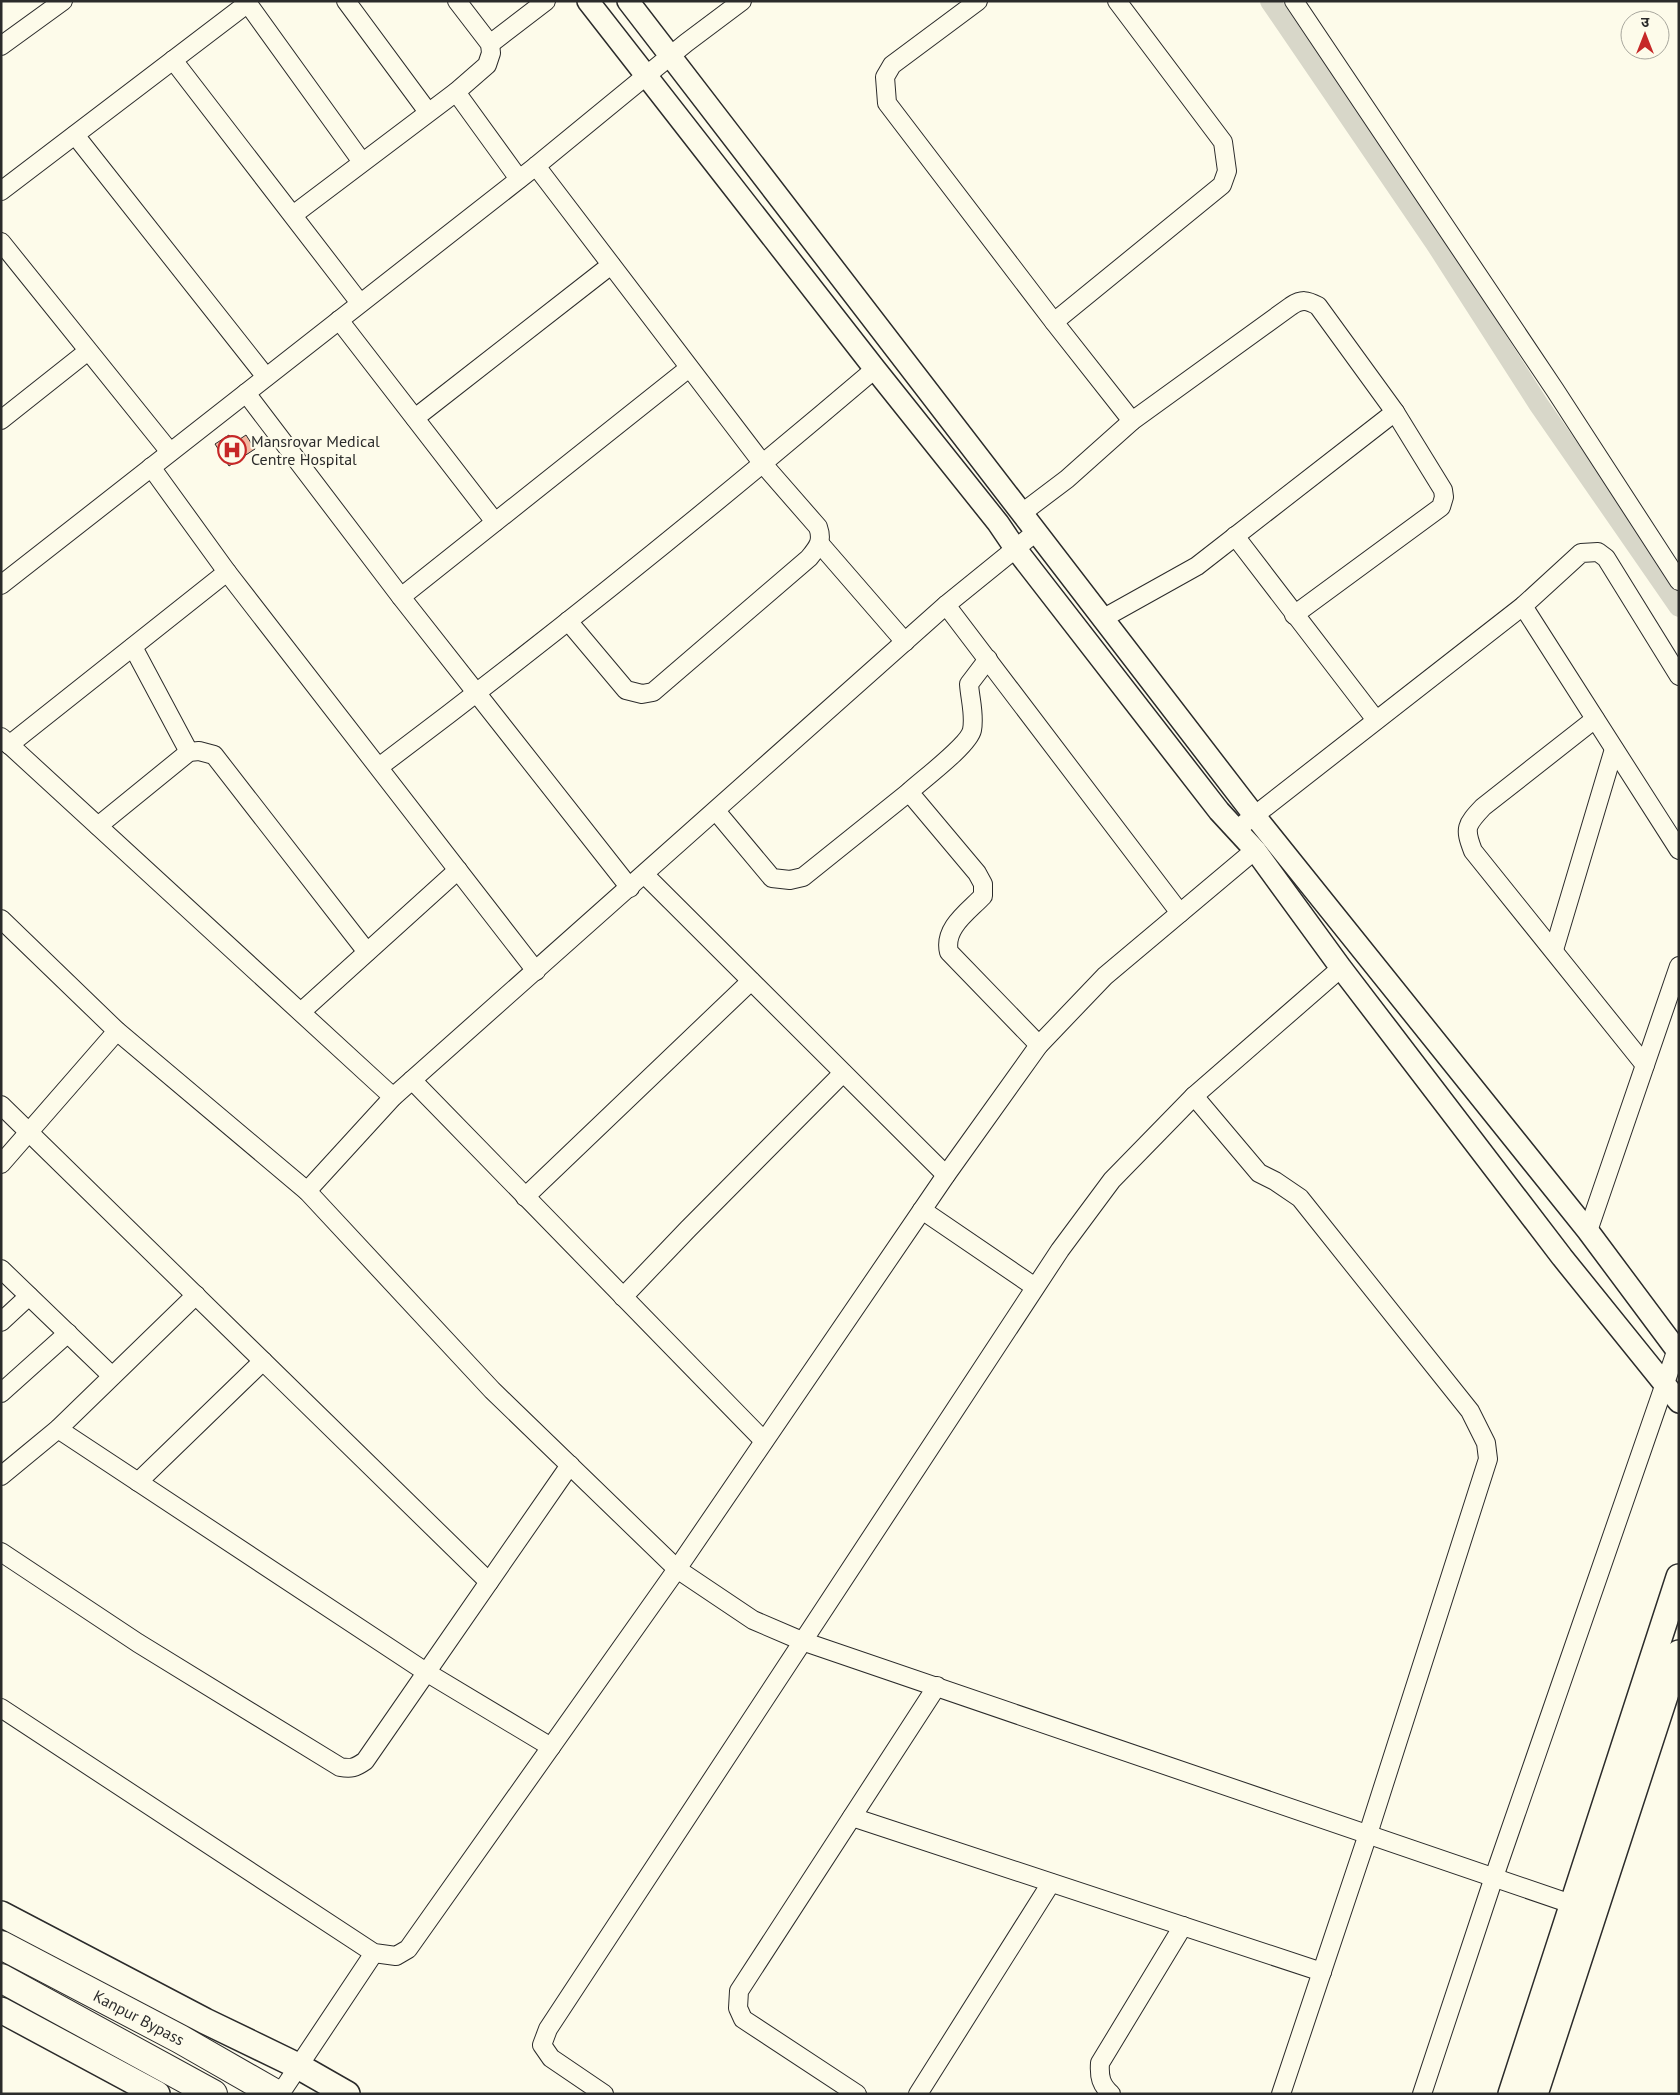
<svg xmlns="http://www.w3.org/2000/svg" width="1680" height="2095" font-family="'PT Sans','Noto Sans Devanagari',sans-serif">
  <rect width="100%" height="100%" fill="#fdfbea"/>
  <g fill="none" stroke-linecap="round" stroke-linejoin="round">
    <polyline stroke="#d8d7c9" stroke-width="20" points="1270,1 1435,243 1539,405 1679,607"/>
  </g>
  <polygon fill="#f2b8a0" stroke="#2b2b2b" points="229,435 234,443 246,435 255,449 229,466 215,444"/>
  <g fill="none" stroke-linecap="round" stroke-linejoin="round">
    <defs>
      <g id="minor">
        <polyline points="246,1 362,162"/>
        <polyline points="346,1 428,112"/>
        <polyline points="978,1 892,65 885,77 887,103 1054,322 1132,421"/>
        <polyline points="1294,1 1555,390 1679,581"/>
        <polyline points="490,44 546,1"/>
        <polyline points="1,46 63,1"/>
        <polyline points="173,60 360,303"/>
        <polyline points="456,92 519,179"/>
        <polyline points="75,135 266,377"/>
        <path d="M536,166L763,464L818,527C823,541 818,547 809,558L653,692L642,694L626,690L568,621"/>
        <polyline points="1,191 248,3"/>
        <polyline points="293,215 456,92 487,65 491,53 490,44 457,1"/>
        <polyline points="1,242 170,452"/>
        <polyline points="339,320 495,522"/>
        <polyline points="1054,322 1222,185 1227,171 1223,142 1117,1"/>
        <polyline points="246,393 401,597 630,888"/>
        <polyline points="415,418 611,265"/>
        <polyline points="1,420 88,351"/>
        <polyline points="151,467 227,572 536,971"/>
        <path d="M1022,513L1067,479L1132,421L1291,306C1302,299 1307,300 1318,306L1395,412L1443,490L1444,497L1441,507L1294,615"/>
        <polyline points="1235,536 1376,720"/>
        <polyline points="820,544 905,642"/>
        <polyline points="1,585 536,166 686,43 742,1"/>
        <polyline points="401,597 689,368"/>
        <polyline points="946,605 1180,913"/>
        <polyline points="1523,606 1679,850"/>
        <polyline points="1102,619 1197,566 1395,412"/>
        <polyline points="133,647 189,752"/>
        <path d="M988,659L969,684C970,699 975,715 972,730C969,745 922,780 909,792L977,873L983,884V896C969,911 943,928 949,952L1039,1045"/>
        <path d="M1595,719L1483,807C1466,825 1464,828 1473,851L1645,1065"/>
        <polyline points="1,737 393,1097"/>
        <polyline points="9,745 227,572"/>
        <path d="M379,767C548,640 714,506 875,369"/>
        <polyline points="716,811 772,878 790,880 803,877 909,792"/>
        <polyline points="98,826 189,752 199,751 214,755 367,952"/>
        <polyline points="1236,830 1523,606 1581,553 1598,552 1606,558 1679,676"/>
        <polyline points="645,875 946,1175"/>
        <polyline points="1,919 117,1031 307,1191 492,1390 677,1569 753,1620 802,1641 1583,1908"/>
        <polyline points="1554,950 1614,749"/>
        <polyline points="301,1012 458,870"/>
        <polyline points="412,1080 764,1441"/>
        <polyline points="1194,1096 1259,1173 1275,1181 1300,1198 1470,1411 1486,1443 1488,1459 1368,1834 1281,2094"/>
        <polyline points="1,1105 489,1582"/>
        <polyline points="1,1164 117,1031"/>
        <polyline points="307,1191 393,1097 946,605 1036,532"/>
        <polyline points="525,1197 751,981"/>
        <polyline points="922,1210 1035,1287"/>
        <polyline points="1588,1231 1679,966"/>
        <polyline points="1,1269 112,1376"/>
        <polyline points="623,1297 688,1229 843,1073"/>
        <polyline points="1,1322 29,1296"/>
        <polyline points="1,1393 68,1333"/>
        <polyline points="58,1429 426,1672 551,1747"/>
        <polyline points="1,1476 58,1429 196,1295"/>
        <polyline points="138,1482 263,1361"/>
        <path d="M1,1552L138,1643L340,1767C351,1769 355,1768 365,1761L570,1465"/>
        <polyline points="1,1708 374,1953 396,1956 408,1949 677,1569 946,1175 1039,1045 1105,976 1255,850"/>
        <polyline points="852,1817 1322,1972"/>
        <polyline points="280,2094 374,1953"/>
        <polyline points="604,2094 551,2058 542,2045 548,2029 1060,1250 1112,1180 1194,1096 1341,968"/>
        <polyline points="857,2094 743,2019 738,2008 739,1991 937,1686"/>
        <polyline points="918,2094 1051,1883"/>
        <path d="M1111,2094C1101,2085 1099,2077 1100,2063L1183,1926"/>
        <polyline points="1422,2094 1494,1877 1679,1343"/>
      </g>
      <g id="tertiary">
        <polyline points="588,1 875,369 998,523 1015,548 1219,811 1255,850 1341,968 1562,1257 1679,1402"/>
        <polyline points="628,1 1254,815 1588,1231 1679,1353"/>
      </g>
      <g id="secondary">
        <polyline points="1,1914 205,2021 298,2066 347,2094"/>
        <polyline points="1,2010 157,2094"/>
        <polyline points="1511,2094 1679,1577"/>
        <polyline points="1535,2094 1679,1653"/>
      </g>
      <g id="trunk">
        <path id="s1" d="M1,1945L180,2039L276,2094"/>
        <polyline points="1,1978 213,2094"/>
      </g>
    </defs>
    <use href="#minor" stroke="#2b2b2b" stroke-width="20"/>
    <use href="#tertiary" stroke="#2b2b2b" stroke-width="24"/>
    <use href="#secondary" stroke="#2b2b2b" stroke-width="28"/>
    <use href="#trunk" stroke="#2b2b2b" stroke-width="30"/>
    <use href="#minor" stroke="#fdfbea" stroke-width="18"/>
    <use href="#tertiary" stroke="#fdfbea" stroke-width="21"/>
    <use href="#secondary" stroke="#fdfbea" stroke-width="25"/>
    <use href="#trunk" stroke="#fdfbea" stroke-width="28"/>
  </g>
  <defs>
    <symbol id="hospital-ring" viewBox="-11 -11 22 22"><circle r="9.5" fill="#fdfbea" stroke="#c62828" stroke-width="1.5"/><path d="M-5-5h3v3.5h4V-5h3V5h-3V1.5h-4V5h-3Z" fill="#c62828"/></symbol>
  </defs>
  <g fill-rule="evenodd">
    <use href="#hospital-ring" x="216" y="434" width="32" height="32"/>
  </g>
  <g text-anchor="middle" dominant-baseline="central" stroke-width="4" stroke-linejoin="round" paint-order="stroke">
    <g font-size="16" fill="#2b2b2b" stroke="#fdfbea" text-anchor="start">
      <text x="251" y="441">Mansrovar Medical<tspan x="251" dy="18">Centre Hospital</tspan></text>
    </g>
    <g font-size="16" fill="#2b2b2b" stroke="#fdfbea">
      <text stroke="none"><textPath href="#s1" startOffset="156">Kanpur Bypass</textPath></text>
    </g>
  </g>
  <rect width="1680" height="2095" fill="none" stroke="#2b2b2b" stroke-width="5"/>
  <g transform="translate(1645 35)"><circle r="24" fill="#fdfbea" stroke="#a9a89e"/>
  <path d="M0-4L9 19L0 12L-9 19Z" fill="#c62828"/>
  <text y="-8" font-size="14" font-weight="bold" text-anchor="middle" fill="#2b2b2b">उ</text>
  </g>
</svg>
